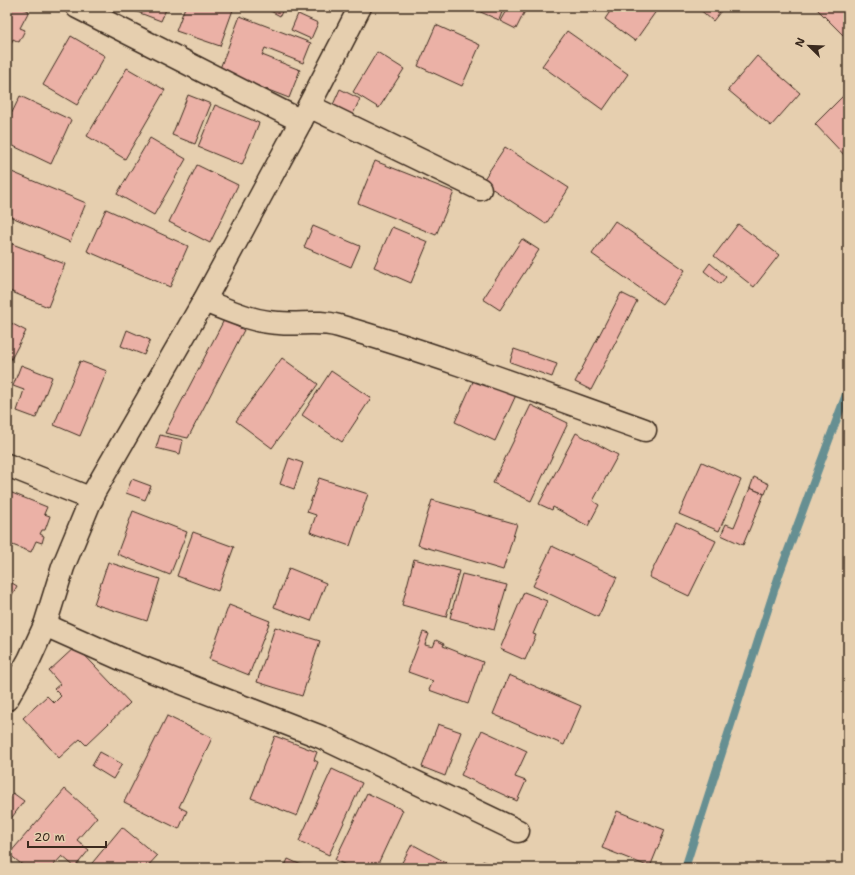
<svg xmlns="http://www.w3.org/2000/svg" width="855" height="875" font-family="'Shantell Sans',sans-serif">
  <rect width="100%" height="100%" fill="#e6cfaf"/>
  <filter id="ink" filterUnits="userSpaceOnUse"><feTurbulence type="fractalNoise" baseFrequency=".025" numOctaves="2"/><feDisplacementMap in="SourceGraphic" scale="8" xChannelSelector="R" yChannelSelector="G"/><feConvolveMatrix kernelMatrix="1 2 1 2 8 2 1 2 1" color-interpolation-filters="sRGB"/></filter>
  <g filter="url(#ink)">
    <g fill="none" stroke-linecap="round" stroke-linejoin="round">
      <polyline stroke="#668f92" stroke-width="8" points="685,868 780,572 848,389"/>
    </g>
    <g fill="#ebb1a6" stroke="#3b2a1e">
      <polygon points="7,7 20,7 29,11 20,28 25,30 19,42 13,39 7,52"/>
      <polygon points="124,7 167,7 161,21"/>
      <polygon points="185,7 234,7 220,46 176,31"/>
      <polygon points="263,7 284,7 280,16"/>
      <polygon points="469,7 504,7 499,20"/>
      <polygon points="508,7 527,7 516,29 500,21"/>
      <polygon points="613,7 659,7 635,41 605,19"/>
      <polygon points="697,7 724,7 713,21"/>
      <polygon points="815,7 848,7 848,35 846,38"/>
      <polygon points="298,14 318,23 311,39 291,30"/>
      <polygon points="240,16 311,43 303,63 265,48 262,55 300,70 289,98 219,71"/>
      <polygon points="436,25 480,45 462,86 418,66"/>
      <polygon points="567,31 628,74 603,110 542,66"/>
      <polygon points="71,36 105,56 77,105 43,85"/>
      <polygon points="377,52 404,69 379,108 353,92"/>
      <polygon points="757,56 800,93 771,126 728,90"/>
      <polygon points="127,68 165,90 125,159 87,136"/>
      <polygon points="340,89 360,99 352,116 332,107"/>
      <polygon points="188,95 211,104 195,144 172,135"/>
      <polygon points="844,95 848,99 847,158 815,124"/>
      <polygon points="20,96 71,120 51,164 7,143 7,123"/>
      <polygon points="215,105 259,123 242,165 198,147"/>
      <polygon points="150,138 186,159 154,215 117,194"/>
      <polygon points="505,147 569,188 546,224 482,182"/>
      <polygon points="375,161 454,192 436,235 358,203"/>
      <polygon points="197,165 238,185 210,243 169,222"/>
      <polygon points="7,170 86,203 70,242 7,215"/>
      <polygon points="106,209 188,246 170,287 87,251"/>
      <polygon points="615,221 685,270 662,304 592,254"/>
      <polygon points="738,224 779,255 754,287 714,256"/>
      <polygon points="313,226 360,246 351,267 304,247"/>
      <polygon points="392,227 428,242 411,283 374,267"/>
      <polygon points="522,239 539,250 500,310 483,299"/>
      <polygon points="7,242 65,264 48,307 7,290"/>
      <polygon points="710,263 726,277 720,284 704,271"/>
      <polygon points="621,293 637,301 591,390 575,382"/>
      <polygon points="224,320 244,330 188,438 165,433"/>
      <polygon points="7,321 26,331 7,367"/>
      <polygon points="127,330 150,340 144,355 121,346"/>
      <polygon points="514,349 557,364 552,377 510,362"/>
      <polygon points="282,358 318,384 272,448 236,421"/>
      <polygon points="80,361 107,371 80,436 54,425"/>
      <polygon points="21,365 52,377 36,418 17,411 24,390 13,386"/>
      <polygon points="331,371 371,398 342,442 302,415"/>
      <polygon points="475,377 516,395 495,441 455,422"/>
      <polygon points="531,405 568,423 531,501 493,483"/>
      <polygon points="576,433 618,455 593,501 599,505 588,526 553,507 552,510 539,504"/>
      <polygon points="160,435 183,440 180,454 156,448"/>
      <polygon points="289,458 303,463 294,489 280,484"/>
      <polygon points="702,462 741,480 719,531 679,514"/>
      <polygon points="754,477 769,484 765,494 750,488"/>
      <polygon points="319,478 368,494 350,546 310,532 316,515 307,512"/>
      <polygon points="132,479 151,486 145,500 126,493"/>
      <polygon points="750,488 764,494 743,545 721,535 726,524 734,527"/>
      <polygon points="7,491 47,507 44,514 50,516 45,530 42,530 40,534 44,536 42,543 36,541 31,552 7,543"/>
      <polygon points="432,500 517,524 503,570 418,545"/>
      <polygon points="133,511 187,532 170,575 117,554"/>
      <polygon points="676,522 716,541 689,596 649,577"/>
      <polygon points="193,532 234,547 218,591 177,576"/>
      <polygon points="552,546 617,577 598,617 533,586"/>
      <polygon points="414,559 459,571 446,617 402,605"/>
      <polygon points="108,562 160,579 147,621 94,604"/>
      <polygon points="289,568 326,583 311,621 274,607"/>
      <polygon points="462,574 507,585 494,630 450,618"/>
      <polygon points="7,580 17,586 7,604"/>
      <polygon points="524,592 547,601 533,634 536,635 525,660 500,649"/>
      <polygon points="229,605 270,621 249,675 209,659"/>
      <polygon points="275,627 320,641 302,696 257,682"/>
      <polygon points="423,632 429,634 425,645 433,647 436,640 444,644 443,646 483,662 468,704 429,690 433,681 408,672"/>
      <polygon points="76,646 130,703 86,745 80,739 59,758 23,718 47,696 54,703 61,696 54,689 60,684 49,671"/>
      <polygon points="509,675 581,706 564,745 493,714"/>
      <polygon points="167,716 212,738 179,807 187,811 179,829 124,802"/>
      <polygon points="438,724 461,732 445,776 422,767"/>
      <polygon points="482,730 527,751 515,777 526,781 517,801 461,775"/>
      <polygon points="275,736 317,752 314,760 318,762 297,816 251,798"/>
      <polygon points="100,752 122,764 113,779 92,766"/>
      <polygon points="332,769 362,783 329,855 299,841"/>
      <polygon points="65,789 97,817 77,840 89,850 75,867 62,856 51,868 26,868 9,854"/>
      <polygon points="13,793 24,801 7,824 7,797 9,798"/>
      <polygon points="367,793 403,810 376,868 352,868 335,860"/>
      <polygon points="617,811 665,830 650,867 602,848"/>
      <polygon points="122,827 157,856 146,868 88,868"/>
      <polygon points="412,844 456,868 399,868"/>
      <polygon points="288,859 308,868 284,868"/>
      <polygon points="483,861 497,868 479,868"/>
    </g>
    <g fill="none" stroke-linecap="round" stroke-linejoin="round">
      <defs>
        <g id="minor">
          <polyline points="77,7 301,121"/>
          <polyline points="309,106 480,189"/>
          <path d="M204,301C228,310 252,322 279,323C299,325 319,320 339,326C442,356 543,394 645,430"/>
          <polyline points="7,465 92,499"/>
          <polyline points="45,625 128,662 321,737 518,831"/>
          <polyline points="7,699 29,660 45,625 63,567 94,492 204,301 301,121 360,7"/>
        </g>
      </defs>
      <use href="#minor" stroke="#3b2a1e" stroke-width="25"/>
      <use href="#minor" stroke="#e6cfaf" stroke-width="22"/>
    </g>
  </g>
  <rect width="855" height="875" fill="none" stroke="#e6cfaf" stroke-width="24"/>
  <rect x="12" y="12" width="831" height="851" fill="none" stroke="#3b2a1e" stroke-width="1.5" filter="url(#ink)"/>
  <g transform="translate(809 46) rotate(293)" stroke="#e6cfaf" stroke-width="3" paint-order="stroke">
  <path d="M0-3L7 15L0 10L-7 15Z" fill="#3b2a1e"/>
  <text y="-6" font-size="11" font-weight="bold" text-anchor="middle" fill="#3b2a1e">N</text>
  </g>
  <path d="M28 841v6h78v-6" fill="none" stroke="#3b2a1e" stroke-width="2"/>
  <text x="34" y="841" font-size="12" fill="#3b2a1e" stroke="#e6cfaf" stroke-width="3" paint-order="stroke">20 m</text>
</svg>
